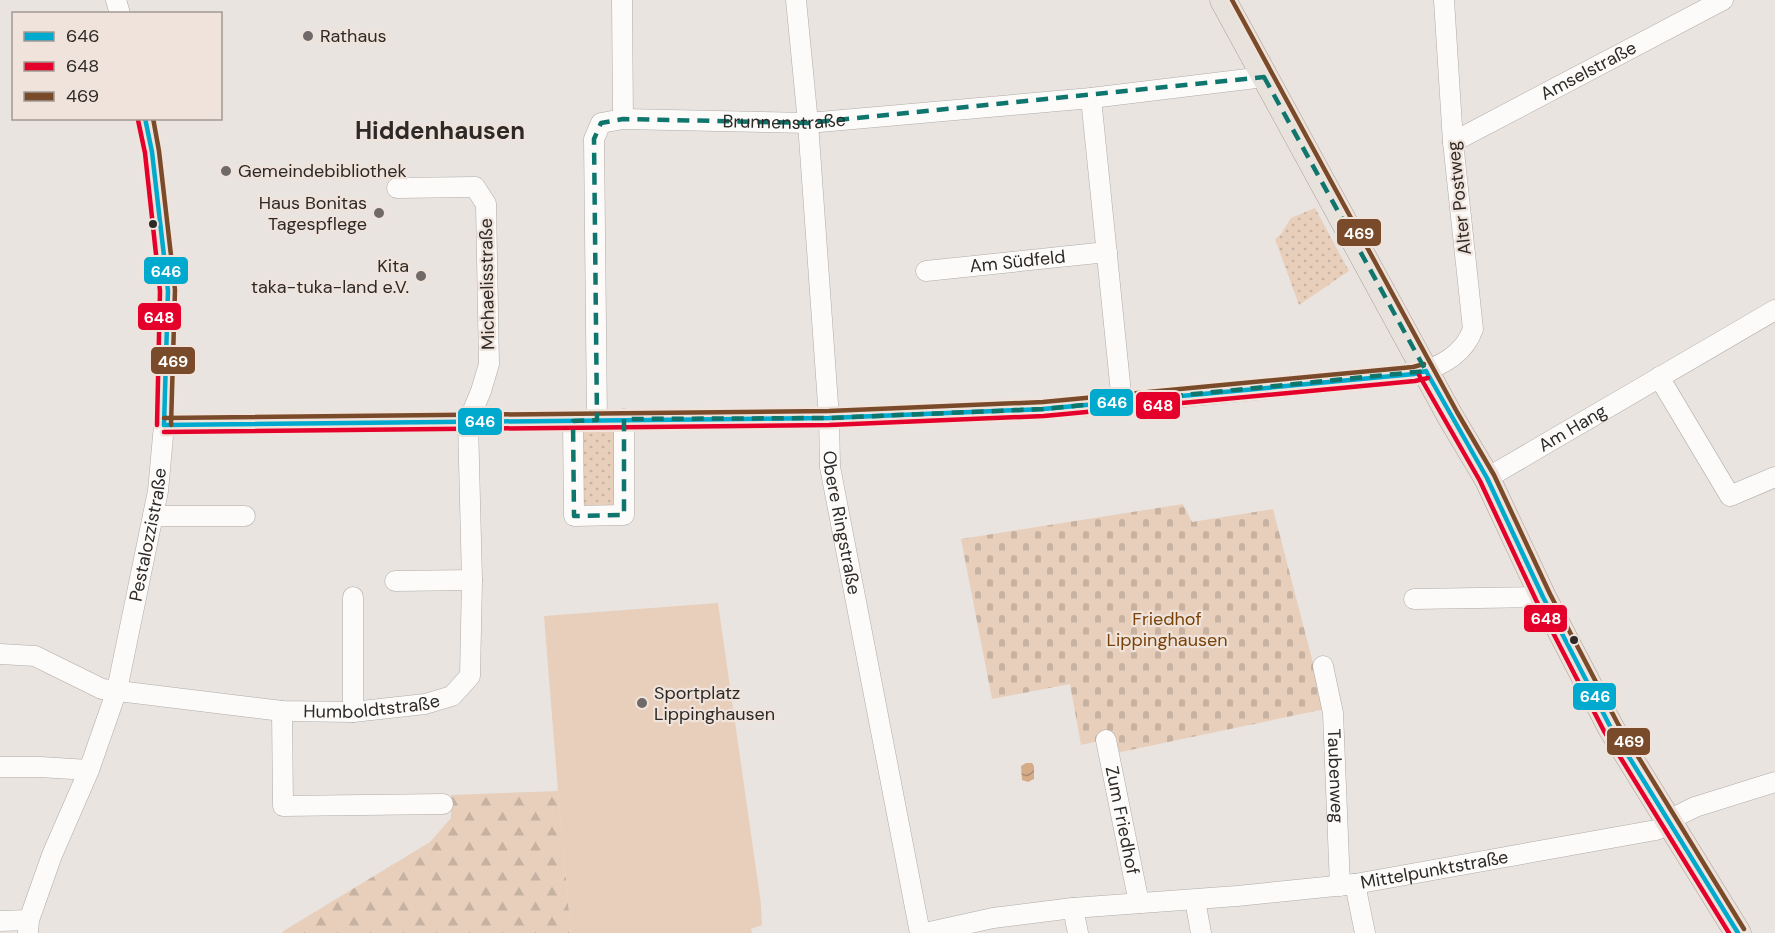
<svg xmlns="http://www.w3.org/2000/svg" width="1775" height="933" font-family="'DM Sans',sans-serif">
  <defs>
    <pattern id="grass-dots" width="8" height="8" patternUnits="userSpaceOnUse" patternTransform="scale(1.5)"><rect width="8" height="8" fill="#e8cfbb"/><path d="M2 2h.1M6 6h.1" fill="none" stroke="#c7b2a1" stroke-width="1.8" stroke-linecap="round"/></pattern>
    <pattern id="forest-firs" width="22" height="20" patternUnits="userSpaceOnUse" patternTransform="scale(1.5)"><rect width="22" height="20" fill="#e8cfbb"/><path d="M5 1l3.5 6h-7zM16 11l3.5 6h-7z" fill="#c7b2a1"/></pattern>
    <pattern id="cemetery-stones" width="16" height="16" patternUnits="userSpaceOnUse" patternTransform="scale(1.5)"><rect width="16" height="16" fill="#e8cfbb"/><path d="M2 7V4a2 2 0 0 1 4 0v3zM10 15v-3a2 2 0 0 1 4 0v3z" fill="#c7b2a1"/></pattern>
    <pattern id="water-waves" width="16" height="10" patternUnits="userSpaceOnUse" patternTransform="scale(1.5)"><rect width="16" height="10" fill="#d5ab88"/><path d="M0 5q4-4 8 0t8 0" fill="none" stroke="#ad8b6f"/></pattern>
  </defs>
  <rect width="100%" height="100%" fill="#eae4e0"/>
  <g fill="url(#grass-dots)">
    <polygon points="1315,208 1349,271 1299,305 1275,239 1281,234 1291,218"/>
    <polygon points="614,428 616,432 614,503 610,507 588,507 583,504 583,429"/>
  </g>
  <polygon fill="url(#forest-firs)" points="558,791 571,933 282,933 285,930 430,842 451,818 451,795"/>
  <polygon fill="url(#cemetery-stones)" points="1183,504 1192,522 1273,509 1325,709 1116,753 1113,738 1081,745 1070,684 992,699 961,539"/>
  <polygon fill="#e8cfbb" points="718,603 761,904 762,925 751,929 752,933 571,933 558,791 544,616"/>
  <polygon fill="url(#water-waves)" points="1026,763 1032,763 1034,766 1034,779 1028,782 1022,780 1021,766"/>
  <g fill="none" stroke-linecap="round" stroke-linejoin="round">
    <defs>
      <g id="minor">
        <polyline points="116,0 120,14"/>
        <polyline points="622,0 623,119"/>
        <path id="s1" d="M796,0L808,123L829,418L830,467L920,933"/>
        <polyline points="1091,98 1122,403"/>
        <path id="s2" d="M1453,142L1723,0"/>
        <path id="s3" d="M926,271L1107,252"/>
        <polyline points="1659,377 1730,496 1775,477"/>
        <path id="s4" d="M597,420L594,139L601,123L623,119L808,123L1091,98L1264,77"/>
        <polyline points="573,421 574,516 624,515 624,419"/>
        <path d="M164,425L829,418L1043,409L1122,403L1414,374C1440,367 1464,355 1473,329L1453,142L1444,0"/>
        <path id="s5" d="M1487,478L1775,310"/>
        <polyline points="153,516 245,516"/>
        <polyline points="395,581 472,580"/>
        <polyline points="1414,599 1543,597"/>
        <path id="s6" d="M0,654L35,656L102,689L282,711L353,712L425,704L452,696L470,676L472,580L468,422L481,391L489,364L486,204L475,187L397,188"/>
        <path id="s7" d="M1323,666L1333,713L1340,886"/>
        <polyline points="282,711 283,806 443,804"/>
        <polyline points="353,712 353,597"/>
        <path id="s8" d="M1106,740L1139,903"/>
        <polyline points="0,767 40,767 89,770"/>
        <polyline points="1669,820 1695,807 1775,782"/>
        <polyline points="1355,884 1365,933"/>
        <polyline points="1195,900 1201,933"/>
        <polyline points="1073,908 1078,933"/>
        <polyline points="0,921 29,920"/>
        <path id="s9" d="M28,933L29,920L52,855L89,770L117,690L158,491L164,425L168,291L152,152L145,118"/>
        <path id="s10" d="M925,933L993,918L1073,908L1237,896L1355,884L1656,830L1672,824"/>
      </g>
      <polyline id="major" points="1223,0 1450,416 1487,478 1543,597 1611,728 1738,933"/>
    </defs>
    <use href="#minor" stroke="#afaba7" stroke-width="21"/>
    <use href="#major" stroke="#ab9e94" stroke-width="27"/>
    <use href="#minor" stroke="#fcfbfa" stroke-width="20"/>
    <use href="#major" stroke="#e8e2dd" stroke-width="26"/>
    <defs>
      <g id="bus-1">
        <polyline points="145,118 152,152 168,291 164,425"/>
        <polyline points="1426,371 1487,478 1543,597 1611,728 1738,933"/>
        <polyline points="164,425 829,418 1043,409 1414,374 1426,371"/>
      </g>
      <g id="bus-2">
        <polyline points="138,120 145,153 160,291 157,425"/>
        <polyline points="1419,375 1480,481 1536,600 1604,731 1729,933"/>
        <polyline points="164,432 829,425 1044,416 1415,381 1428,378"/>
      </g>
      <g id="bus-3">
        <polyline points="1232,0 1457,412 1494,475 1550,594 1618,724 1744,929"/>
        <polyline points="153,118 159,151 175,290 171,425"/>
        <polyline points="164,418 829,411 1043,402 1413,367 1424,364"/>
      </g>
    </defs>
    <use href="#bus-1" stroke="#efe3db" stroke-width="9"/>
    <use href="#bus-2" stroke="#efe3db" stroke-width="9"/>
    <use href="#bus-3" stroke="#efe3db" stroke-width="9"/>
    <use href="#bus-1" stroke="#00a9ce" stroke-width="4.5"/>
    <use href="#bus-2" stroke="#e4002b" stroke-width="4.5"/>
    <use href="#bus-3" stroke="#7a4b2a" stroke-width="4.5"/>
  </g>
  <path fill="none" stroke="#0f766e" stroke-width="4.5" stroke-dasharray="12 8" stroke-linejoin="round" d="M1264,77L1426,371L1043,409L829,418L624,419V515L574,516L573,421L597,420L594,139L601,123L623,119L808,123Z"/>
  <g fill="#6f6a67" stroke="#efe3db" stroke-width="2">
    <circle cx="308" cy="36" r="6"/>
    <circle cx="226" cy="171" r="6"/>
    <circle cx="379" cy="213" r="6"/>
    <circle cx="421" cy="276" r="6"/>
    <circle cx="642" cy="703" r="6"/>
  </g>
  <g fill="#2d2926" stroke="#efe3db" stroke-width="2">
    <circle cx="153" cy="224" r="5"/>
    <circle cx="1574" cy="640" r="5"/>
  </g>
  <g text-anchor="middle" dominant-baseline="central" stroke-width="4.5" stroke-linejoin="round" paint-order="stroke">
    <g font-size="18" fill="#2d2926" stroke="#efe3db" text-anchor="start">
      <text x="320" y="36">Rathaus</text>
      <text x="238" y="171">Gemeindebibliothek</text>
      <text x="367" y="203" text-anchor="end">Haus Bonitas<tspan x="367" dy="21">Tagespflege</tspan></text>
      <text x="409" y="266" text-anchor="end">Kita<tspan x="409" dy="21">taka-tuka-land e.V.</tspan></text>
      <text x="654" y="693">Sportplatz<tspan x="654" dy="21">Lippinghausen</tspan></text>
    </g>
    <g font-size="18" fill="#2d2926" stroke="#efe3db">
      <text stroke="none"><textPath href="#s2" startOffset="153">Amselstraße</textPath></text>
      <text stroke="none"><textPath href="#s4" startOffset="482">Brunnenstraße</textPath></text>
      <text transform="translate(1459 198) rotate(-96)">Alter Postweg</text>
      <text stroke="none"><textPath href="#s3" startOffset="92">Am Südfeld</textPath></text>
      <text transform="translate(487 284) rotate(-91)">Michaelisstraße</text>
      <text stroke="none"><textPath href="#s5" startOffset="99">Am Hang</textPath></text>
      <text stroke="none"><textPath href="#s1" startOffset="525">Obere Ringstraße</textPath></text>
      <text stroke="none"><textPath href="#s9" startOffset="418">Pestalozzistraße</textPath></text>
      <text stroke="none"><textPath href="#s6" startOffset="381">Humboldtstraße</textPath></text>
      <text stroke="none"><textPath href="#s7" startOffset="111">Taubenweg</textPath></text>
      <text stroke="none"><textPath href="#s8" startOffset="82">Zum Friedhof</textPath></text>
      <text stroke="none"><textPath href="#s10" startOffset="514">Mittelpunktstraße</textPath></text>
    </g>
    <g font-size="18" fill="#794207" stroke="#efe3db">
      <text x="1167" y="619">Friedhof<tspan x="1167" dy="21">Lippinghausen</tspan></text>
    </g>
    <g font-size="24" font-weight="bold" fill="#2d2926" stroke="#efe3db">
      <text x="440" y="130">Hiddenhausen</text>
    </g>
  </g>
  <g stroke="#efe3db" stroke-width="2">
    <rect x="1336" y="218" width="46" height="29" rx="6" fill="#7a4b2a"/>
    <rect x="143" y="256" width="46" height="29" rx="6" fill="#00a9ce"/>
    <rect x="137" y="302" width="45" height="29" rx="6" fill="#e4002b"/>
    <rect x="150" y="346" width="46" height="29" rx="6" fill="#7a4b2a"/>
    <rect x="1089" y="388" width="45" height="29" rx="6" fill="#00a9ce"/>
    <rect x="1135" y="391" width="46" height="29" rx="6" fill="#e4002b"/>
    <rect x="457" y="407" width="46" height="29" rx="6" fill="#00a9ce"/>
    <rect x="1523" y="604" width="45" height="29" rx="6" fill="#e4002b"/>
    <rect x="1572" y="682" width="45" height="29" rx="6" fill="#00a9ce"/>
    <rect x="1606" y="727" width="45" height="29" rx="6" fill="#7a4b2a"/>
  </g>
  <g font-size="16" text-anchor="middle" font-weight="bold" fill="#fff">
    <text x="1359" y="239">469</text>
    <text x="166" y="277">646</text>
    <text x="159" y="323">648</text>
    <text x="173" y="367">469</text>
    <text x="1112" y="408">646</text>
    <text x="1158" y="411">648</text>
    <text x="480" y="427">646</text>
    <text x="1546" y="624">648</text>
    <text x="1595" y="702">646</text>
    <text x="1629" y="747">469</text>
  </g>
  <rect x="12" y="12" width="210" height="108" fill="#efe3db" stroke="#a19993" stroke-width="1.5"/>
  <rect x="24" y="32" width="30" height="9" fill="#00a9ce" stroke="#a19993" stroke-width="1.5"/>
  <text x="66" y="42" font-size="18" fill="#2d2926">646</text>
  <rect x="24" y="62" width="30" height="9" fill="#e4002b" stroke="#a19993" stroke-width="1.5"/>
  <text x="66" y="72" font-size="18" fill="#2d2926">648</text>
  <rect x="24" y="92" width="30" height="9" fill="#7a4b2a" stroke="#a19993" stroke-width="1.5"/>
  <text x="66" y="102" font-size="18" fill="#2d2926">469</text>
</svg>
